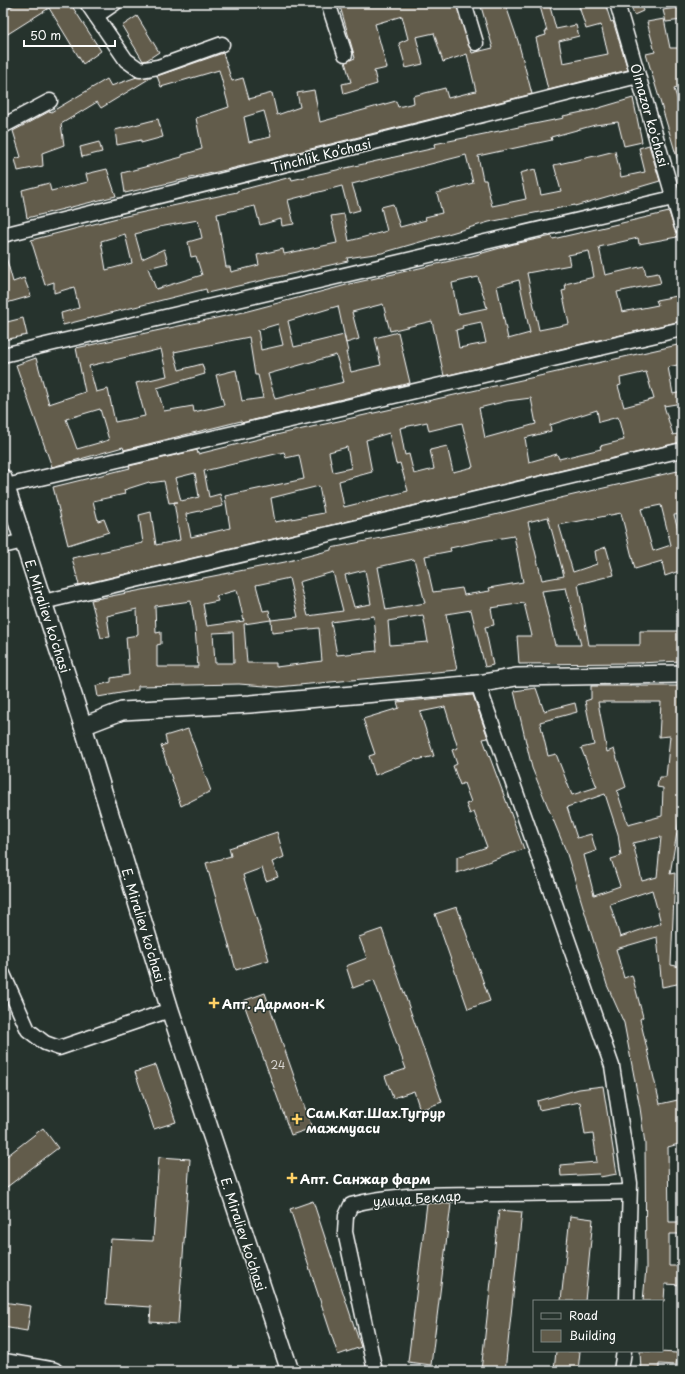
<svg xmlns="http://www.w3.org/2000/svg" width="685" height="1374" font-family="'Playpen Sans',sans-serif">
  <rect width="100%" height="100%" fill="#26332d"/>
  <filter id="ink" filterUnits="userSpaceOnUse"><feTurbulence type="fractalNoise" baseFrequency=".025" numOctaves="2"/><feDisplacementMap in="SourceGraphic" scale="8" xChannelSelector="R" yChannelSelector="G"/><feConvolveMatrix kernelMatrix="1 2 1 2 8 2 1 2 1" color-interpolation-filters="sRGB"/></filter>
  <g filter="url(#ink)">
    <g fill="#625c4b" stroke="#fff" fill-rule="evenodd">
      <polygon points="17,3 70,3 101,51 83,64 49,8 3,37 3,12"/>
      <path d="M339,3H456L472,53L493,48L480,3H505L518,41L532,94L230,169L125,193L122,173L182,157V155L202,149L196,118L229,107L219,70L161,87L157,76L223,53L232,81L243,78L249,99L272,93L277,115L300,107L297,93L314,90L320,122L396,101L398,107L414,103L413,96L445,88L448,98L476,91L467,54L443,62L434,33L416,37L423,64L406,68L399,43L408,39L402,16L375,24L387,68L374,71L377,84L344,94L342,84L351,82L345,62L355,58ZM264,111L271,137L249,142L244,117Z"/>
      <polygon points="539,3 549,3 556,29 576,25 579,36 559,41 563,63 608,54 601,25 586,29 578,3 605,3 611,22 613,21 628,70 548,90 536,38 546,35 545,31 547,31"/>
      <polygon points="630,3 641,3 643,11 634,15"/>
      <polygon points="682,7 682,20 666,22 663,10"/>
      <polygon points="137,16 159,52 147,60 143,61 122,26"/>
      <polygon points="664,19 670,48 682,48 682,86 674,89 682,112 682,168 680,168 646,54 655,52 647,22"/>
      <polygon points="137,77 152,77 101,108 97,102 61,124 64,145 42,153 43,166 18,171 15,159 21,157 13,131 50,111 51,112 107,79 111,86"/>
      <path d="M633,98L642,142L624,146L618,122L595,125L551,137L552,140L478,156L483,180H486L492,206L526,199L520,173L535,169L541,195L561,191L554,165L595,156L615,151L621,177L645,172L639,148L649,145L660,181L575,206V205L489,222L382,253L347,258L348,261L207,293L206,289L63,325L61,313L79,308L74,287L54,293V282L45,285L31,240L121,217L237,192V191L291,177L292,180L435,148L434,144L564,118L563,116L592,110ZM466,155L473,183L437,193L442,213L425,217L426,220L400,227L393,204L381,207L387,231L349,241L344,214L331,216L337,243L284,254L283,249L257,255L259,265L231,272L230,267H226L217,214L255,206L260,225L281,219L282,226L294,224L288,200L342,186L349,213L360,210L352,184ZM198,220L202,238L188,242L191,257L196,256L202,275L156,289L148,268L168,263L164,249L142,259L135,234L159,228V227ZM125,234L132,263L106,270L101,241Z"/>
      <polygon points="158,119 163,137 141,143 141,140 117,145 115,130"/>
      <polygon points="99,142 102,152 82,157 80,147"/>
      <polygon points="107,169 116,196 27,218 22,190 49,183 51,191 88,182 86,174"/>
      <path d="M669,212L677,237L639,244L638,238L599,247L605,275L644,266L646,275L658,273L661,283L617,292L622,312L658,305L656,300L682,295V321L444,376L432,321L390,331L383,304L352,312L359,339L346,343L348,352H346L351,372L381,365L375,338L398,332L410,383L241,423V421L124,450L123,447L52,467L16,365L36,358L49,404L85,392L76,348L244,312L354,283L472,256L514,244L552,236L553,239ZM589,251L594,277L565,284L566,290L562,291L569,324L539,330L527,273L570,265L568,255ZM478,277L487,308L458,314L452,283ZM519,280L530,333L508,339L497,286ZM338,306L346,343L344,335L294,347L288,321ZM481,322L486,343L459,348L456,330L463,328L462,326ZM278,324L283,345L261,350L258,330ZM249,337L255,375H258L263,398L242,401L236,370L216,375L224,405L194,412L193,406L164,411L157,388L205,374L202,364L179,370L174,352ZM161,349L167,376L136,383L145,416L115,422L108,389L96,392L89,366ZM336,355L344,382L275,399L268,374ZM100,409L109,440L77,449L66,419Z"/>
      <polygon points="3,257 6,257 13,282 24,278 31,296 3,304"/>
      <polygon points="23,318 27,335 4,340 3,323"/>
      <path d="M682,344V364L668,367L673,394L682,392V403L664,406L673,435L682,433V442L79,585L72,558L143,543L139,515L151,512L156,545L180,540L174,502H178L169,503L164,481L150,483L149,482L124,490L125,494L93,501L98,521L104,519L109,532L68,545L53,487L130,468L129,466L197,450L198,454L267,437ZM646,372L654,399L624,407L618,386L621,385L620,378ZM531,398L536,424L485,438L479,408L507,401ZM597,410L599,422L618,417L624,440L600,446L601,449L559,459L557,454L529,462L525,438L551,431L550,425ZM427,422L429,431L462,423L473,467L453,472L447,446L430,450L434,469L414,474L409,454L405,455L400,428ZM389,433L396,464L400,463L408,491L344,507L339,481L372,472L366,440ZM347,447L351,468L333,472L329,452ZM284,452L286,458L299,455L304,479L225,496L230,528L191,537L186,514L223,506L220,494L209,497L204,471ZM195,473L199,497L181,501L175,478ZM319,486L324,513L275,522L271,498Z"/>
      <path d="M682,470V490L680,491L682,514L674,515L682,543V570L665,576L662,561L635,569L621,513L559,525L573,572L597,564L595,551L606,547L614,575L578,584L589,645H640V631H682V661L637,663L519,664L517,636H532L524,603L491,608L494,625L485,627L493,665L485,667L471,610L446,614L457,670L278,687L239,684L138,686V690L98,697L96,686L111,682V678L129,675L126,637L138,635L137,609L107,616L110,637L101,638L91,600L285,562L331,550V548L486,517L556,500V499ZM661,505L671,545L653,551L641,509ZM548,517L564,576L542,580L528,522ZM514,536L523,582L489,588L490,591L464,595L462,588L433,592L425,556L451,551L450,548L483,541ZM414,559L425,603L386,610L378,567ZM365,570L371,604L354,607L345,575ZM333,572L343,611L308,616L299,582ZM289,578L298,617L271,620L269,610L263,611L256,585ZM566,588L581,645H555L542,591ZM237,590L244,621L207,626L203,604L218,601L216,596ZM191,601L195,628L198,667H157V645L161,644V632L156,633L155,606ZM423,615L428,642L390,645L388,621ZM374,616L377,651L337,655L331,622ZM271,620L272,633L319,628L322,661L276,667V663H247L244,624ZM233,632L234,663H215L213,633Z"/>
      <path d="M591,686H682V803L670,874L675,873L671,965L682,967V983L662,987L657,937L616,949L624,978L632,975L643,1017L640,1019L660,1104L682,1099V1143L668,1147L669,1222H682V1234H669V1266H682V1285L665,1284L664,1301H643L646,1268L645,1144L640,1108L624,1023L607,985L566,851L532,768L514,691L536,688L544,711L575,703L577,712L540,722L548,756L556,754L572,795L597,787L581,748L594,745L585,701L591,699ZM598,702H661L659,737L670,736L666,777H659L657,787L663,788L662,816L628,825L617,791L626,787L614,749L607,752ZM605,794L618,834L621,856L611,859L620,886L594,895L584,855L596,851L591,834L577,838L567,807ZM661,837L657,877L642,881L633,843ZM652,890L661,923L620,937L610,904Z"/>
      <polygon points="473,695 488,738 483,739 524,849 457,873 457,857 487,847 474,812 470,814 466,804 471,802 464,783 460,785 453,766 457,764 452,750 458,748 445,707 420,712 434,756 417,760 416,759 375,775 369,756 375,754 363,719 399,708 397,702"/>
      <polygon points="188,729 211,791 181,806 161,746 167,744 165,736"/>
      <polygon points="277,832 284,857 272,862 278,877 266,881 262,868 243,875 269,960 236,970 206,863 231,856 229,848"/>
      <polygon points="457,907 490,1001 468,1009 435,914"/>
      <polygon points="382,929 442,1102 420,1110 414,1091 393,1098 385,1076 406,1069 374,980 353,988 346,966 367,958 359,937"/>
      <polygon points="265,993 312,1128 291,1135 243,1001"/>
      <polygon points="156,1065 176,1122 154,1129 135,1072"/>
      <polygon points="603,1086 617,1174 600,1177 599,1174 561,1176 560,1165 597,1162 593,1134 585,1135 580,1102 539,1110 537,1101 579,1089"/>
      <polygon points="43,1128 58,1148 3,1190 3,1159"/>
      <polygon points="159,1157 190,1159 178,1324 150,1322 151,1307 106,1304 111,1239 153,1241"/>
      <polygon points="313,1201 361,1347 338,1355 290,1209"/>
      <polygon points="427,1203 451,1204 431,1365 408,1362"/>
      <polygon points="499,1210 522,1212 505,1371 481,1371"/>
      <polygon points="570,1216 593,1219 585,1301 561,1301"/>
      <polygon points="3,1302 31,1306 27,1331 3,1327"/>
      <polygon points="556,1351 580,1351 578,1371 554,1371"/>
      <polygon points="640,1351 677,1353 676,1365 659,1364 659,1369 656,1369 656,1371 641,1371"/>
    </g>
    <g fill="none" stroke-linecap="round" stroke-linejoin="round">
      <defs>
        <g id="minor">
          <polyline points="87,3 126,60 140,70 158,67 222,44"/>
          <polyline points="328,3 345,54"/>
          <polyline points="464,3 476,43"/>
          <polyline points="617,3 682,227"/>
          <polyline points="96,16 115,3"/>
          <polyline points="3,126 50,101"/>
          <polyline points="3,235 638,76"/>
          <polyline points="3,355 673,198"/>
          <polyline points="6,486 682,329"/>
          <polyline points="3,546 23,541"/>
          <polyline points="43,602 682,450"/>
          <polyline points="478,684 612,1066 630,1183 627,1301"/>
          <polyline points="3,974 28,1030 45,1043 59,1048 170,1010"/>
          <path d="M375,1371L345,1232L346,1216L351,1205C394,1193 439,1195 482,1194C531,1194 580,1193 629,1192"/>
          <polyline points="621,1371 624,1351"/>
        </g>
        <g id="tertiary">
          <polyline points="3,478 83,726 170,1010 290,1371"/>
          <polyline points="83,726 122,711 250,704 478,684 516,677 682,674"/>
          <polyline points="3,1362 54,1371"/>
        </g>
      </defs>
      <use href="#minor" stroke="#fff" stroke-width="17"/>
      <use href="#tertiary" stroke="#fff" stroke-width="20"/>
      <use href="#minor" stroke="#26332d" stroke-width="14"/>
      <use href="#tertiary" stroke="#26332d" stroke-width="17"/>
    </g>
  </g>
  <g fill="#ffd166" stroke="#26332d" stroke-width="1.5">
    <path d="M212 997h4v4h4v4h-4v4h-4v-4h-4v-4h4z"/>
    <path d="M295 1113h4v4h4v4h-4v4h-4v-4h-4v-4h4z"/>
    <path d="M290 1172h4v4h4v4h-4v4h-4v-4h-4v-4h4z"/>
  </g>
  <g text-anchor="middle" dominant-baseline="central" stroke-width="3" stroke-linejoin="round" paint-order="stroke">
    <g font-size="11" fill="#d8d6d2">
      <text x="278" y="1064">24</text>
    </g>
    <g font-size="13" fill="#fff" stroke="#26332d">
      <text transform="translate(650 115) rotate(74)">Olmazor ko'chasi</text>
      <text transform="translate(321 155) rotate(-14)">Tinchlik Ko’chasi</text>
      <text transform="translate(48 616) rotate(72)">E. Miraliev ko'chasi</text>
      <text transform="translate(144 925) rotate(73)">E. Miraliev ko'chasi</text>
      <text transform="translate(417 1198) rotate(-4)">улица Беклар</text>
      <text transform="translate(244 1234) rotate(72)">E. Miraliev ko'chasi</text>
    </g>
    <g font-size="13" font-weight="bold" fill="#fff" stroke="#26332d" text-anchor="start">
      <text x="222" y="1003">Апт. Дармон-К</text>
      <text x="306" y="1112">Сам.Кат.Шах.Тугрур<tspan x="306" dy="15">мажмуаси</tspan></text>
      <text x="300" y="1178">Апт. Санжар фарм</text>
    </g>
  </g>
  <rect width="685" height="1374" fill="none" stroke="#26332d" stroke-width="16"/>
  <rect x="8" y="8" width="669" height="1358" fill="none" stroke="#fff" stroke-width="1.5" filter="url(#ink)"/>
  <rect x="533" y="1300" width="130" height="52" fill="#26332d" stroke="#7d8581"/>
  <rect x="541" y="1313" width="20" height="6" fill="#26332d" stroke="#7d8581"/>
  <text x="569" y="1320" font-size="12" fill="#ffffff">Road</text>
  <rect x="541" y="1330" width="20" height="12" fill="#625c4b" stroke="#7d8581"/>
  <text x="569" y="1340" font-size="12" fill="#ffffff">Building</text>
  <path d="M24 40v6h91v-6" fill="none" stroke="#ffffff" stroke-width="2"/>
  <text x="30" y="40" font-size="12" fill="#ffffff" stroke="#26332d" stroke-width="3" paint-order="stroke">50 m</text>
</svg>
